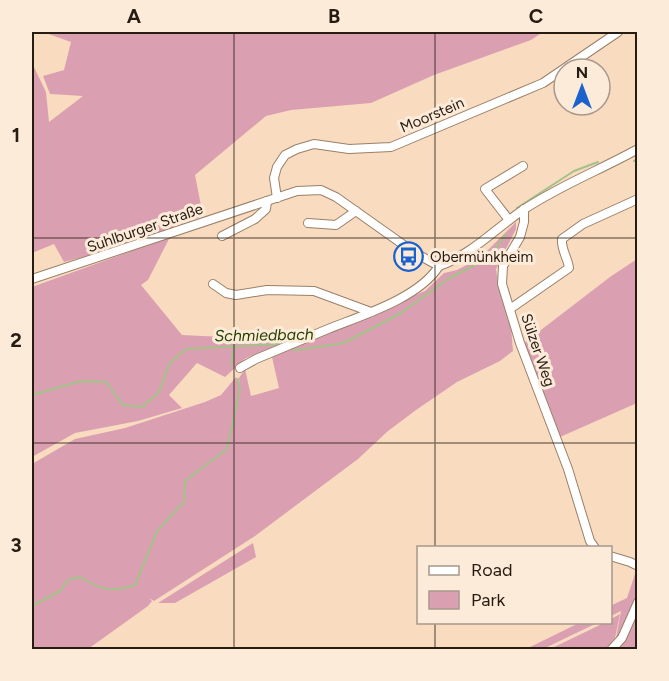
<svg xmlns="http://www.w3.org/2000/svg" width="669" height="681" font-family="Figtree,sans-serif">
  <rect width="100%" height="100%" fill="#f9dbc0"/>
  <g fill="#daa0b2">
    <polygon points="43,32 84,33 543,32 531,40 434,75 371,103 291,110 266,116 195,175 203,216 175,225 173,229 121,247 64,262 54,244 32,253 32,63 46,92 49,122 83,96 50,94 43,76 64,70 71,42"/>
    <polygon points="516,222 516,229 496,269 498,283 511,327 513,351 500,361 457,382 416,410 388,431 358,459 255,536 154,601 149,598 152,601 148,606 88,649 32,649 32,464 75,439 125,428 205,402 221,395 236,377 240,385 239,378 245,369 251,396 279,388 272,357 425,291 444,273 457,270 480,258"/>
    <polygon points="170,237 148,280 141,285 182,335 285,340 276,346 246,358 225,377 197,363 169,395 182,408 138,421 75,433 32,457 32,287"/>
    <polygon points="637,259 637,403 560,437 524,343 610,277"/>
    <polygon points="253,543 256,557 175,603 158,603"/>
    <polygon points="637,568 637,649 614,649 621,611 611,616 610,606 627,598"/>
    <polygon points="620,614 615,638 605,649 550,649 604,623 610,622 611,619"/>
    <polygon points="579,623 597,623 543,649 526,649"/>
  </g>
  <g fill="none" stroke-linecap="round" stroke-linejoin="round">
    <g stroke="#a3c288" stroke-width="2">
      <polyline points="634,161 638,159"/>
      <polyline points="517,208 574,171 598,162"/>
      <polyline points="288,348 297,350 344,343 401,313 448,279 490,257 506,234"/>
      <polyline points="231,365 234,347"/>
      <polyline points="32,395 81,381 106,382 123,405 142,407 159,392 169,364 186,349 277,344 283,346"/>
      <path d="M32,606L60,591L68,580L80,577C101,590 111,593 135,585L157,531L184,502L185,481L227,449L240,389L238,379"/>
    </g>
    <defs>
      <g id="street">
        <polyline points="277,198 274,178 277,167 285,155 297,149 314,144 349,149 391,147 543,83 618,32"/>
        <polyline points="524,209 524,222 520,237 503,266 502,284 520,343 568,469 590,541 595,548"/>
        <polyline points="509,220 485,189 523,166"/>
        <polyline points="308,223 336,225 356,211"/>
        <polyline points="222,236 255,219 266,209 267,201"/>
        <path d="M32,279L297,191L321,190L336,197L415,253L439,266C471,255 496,228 523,210C559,186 600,170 638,149"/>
        <polyline points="213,284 226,293 236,295 267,290 314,291 371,312"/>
        <path d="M510,309L569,268C568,258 561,250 562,239L583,224L638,199"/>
        <path d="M240,368L256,359C280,349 304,339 328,329C363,315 419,298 439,266"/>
        <polyline points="610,556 630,562 638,566"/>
        <polyline points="611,650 622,638 638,602"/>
      </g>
    </defs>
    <use href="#street" stroke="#9a8067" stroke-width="10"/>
    <use href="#street" stroke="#fff" stroke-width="8"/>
  </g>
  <path fill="none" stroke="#261c12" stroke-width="1.5" stroke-opacity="0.55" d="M234,32V650M435,32V548M32,238H638M32,443H638M435,622V650"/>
  <defs>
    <symbol id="bus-ring" viewBox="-11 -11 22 22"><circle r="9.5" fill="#fdebda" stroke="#1c62cd" stroke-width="1.5"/><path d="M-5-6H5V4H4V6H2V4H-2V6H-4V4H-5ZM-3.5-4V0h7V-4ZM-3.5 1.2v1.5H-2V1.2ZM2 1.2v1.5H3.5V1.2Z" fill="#1c62cd"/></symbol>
  </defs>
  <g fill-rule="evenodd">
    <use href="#bus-ring" x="392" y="240" width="33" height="33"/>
  </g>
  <g text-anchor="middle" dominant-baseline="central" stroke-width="6" stroke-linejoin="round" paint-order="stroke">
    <g font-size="15" fill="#261c12" stroke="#fdebda">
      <text transform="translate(432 115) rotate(-23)">Moorstein</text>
      <text transform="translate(145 228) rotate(-19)">Suhlburger Straße</text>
      <text transform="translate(538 350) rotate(71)">Sülzer Weg</text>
    </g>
    <g font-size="15" fill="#261c12" stroke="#fdebda" text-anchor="start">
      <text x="430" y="257">Obermünkheim</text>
    </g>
    <g font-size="16" font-style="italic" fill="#274201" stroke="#fdebda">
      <text transform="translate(264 335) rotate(-1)">Schmiedbach</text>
    </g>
  </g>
  <rect width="669" height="681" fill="none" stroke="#fdebda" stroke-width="66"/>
  <rect x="417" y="546" width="195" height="78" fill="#fdebda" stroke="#a7988a" stroke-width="1.5"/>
  <rect x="429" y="566" width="30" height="9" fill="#ffffff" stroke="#a7988a" stroke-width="1.5"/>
  <text x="471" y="576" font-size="18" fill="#261c12">Road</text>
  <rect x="429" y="591" width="30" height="18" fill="#daa0b2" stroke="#a7988a" stroke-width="1.5"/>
  <text x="471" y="606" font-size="18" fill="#261c12">Park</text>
  <g transform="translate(582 87)"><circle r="28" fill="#fdebda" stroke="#a7988a" stroke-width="1.5"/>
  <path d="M0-4.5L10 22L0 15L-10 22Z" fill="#1c62cd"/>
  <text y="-9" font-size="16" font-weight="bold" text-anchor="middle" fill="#261c12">N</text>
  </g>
  <rect x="33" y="33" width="603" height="615" fill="none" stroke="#261c12" stroke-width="2"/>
  <g font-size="20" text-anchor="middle" font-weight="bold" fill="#261c12">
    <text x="134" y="23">A</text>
    <text x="334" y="23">B</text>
    <text x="536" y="23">C</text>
    <text x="16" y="142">1</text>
    <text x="16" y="347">2</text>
    <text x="16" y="552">3</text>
  </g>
</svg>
